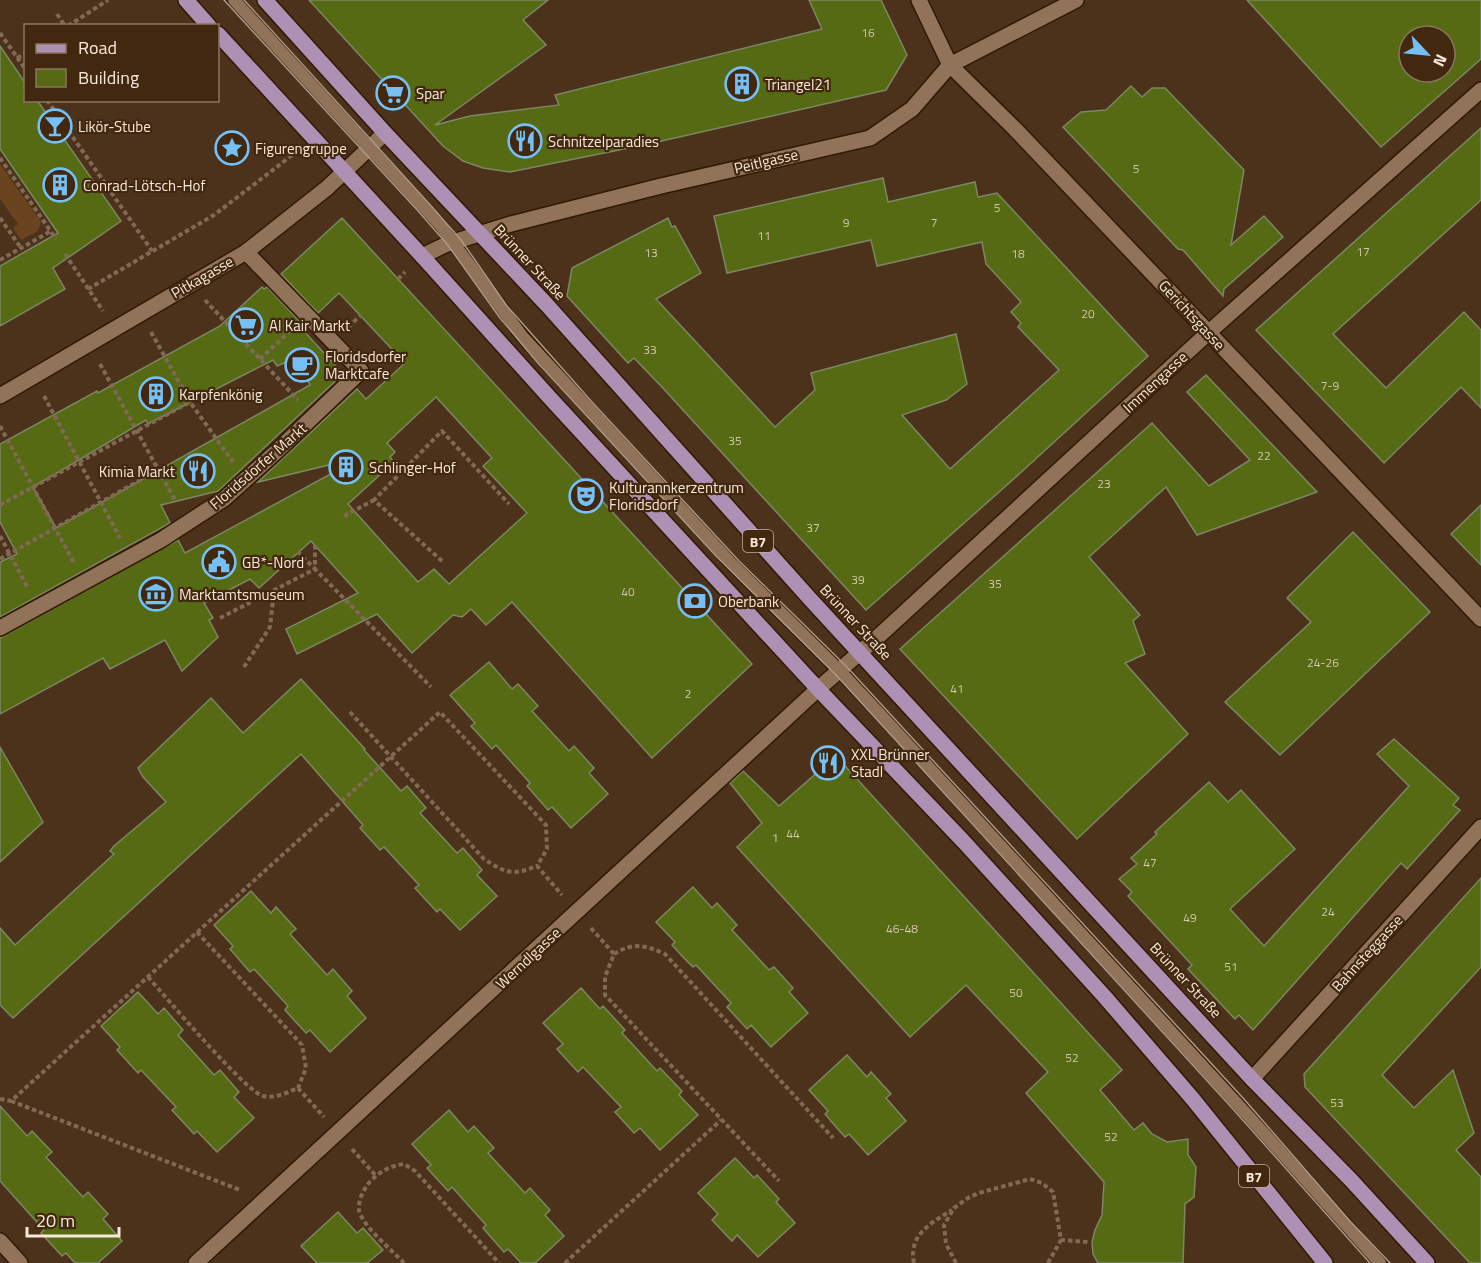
<svg xmlns="http://www.w3.org/2000/svg" width="1481" height="1263" font-family="'Titillium Web',sans-serif">
  <rect width="100%" height="100%" fill="#4c321a"/>
  <polygon fill="#6a431f" points="0,164 41,222 38,231 21,240 13,228 18,224 0,199"/>
  <g fill="#566913" stroke="#7c8764" stroke-width="1.5" fill-rule="evenodd">
    <polygon points="309,0 548,0 523,20 546,45 435,125 470,116 559,105 555,95 822,29 809,0 881,0 907,55 886,90 644,145 510,172 483,168 463,161 443,146"/>
    <path d="M1247,0H1481V59L1381,147ZM1409,36H1445V72H1409Z"/>
    <polygon points="0,46 26,84 26,100 37,100 121,221 53,268 65,289 0,326 0,266 58,233 0,149"/>
    <polygon points="1131,86 1142,97 1152,88 1165,88 1244,170 1231,245 1264,216 1283,237 1224,289 1223,296 1183,250 1178,249 1063,127 1081,112 1106,110"/>
    <polygon points="1481,128 1481,200 1333,334 1386,388 1464,312 1481,330 1481,408 1461,387 1384,463 1256,330"/>
    <polygon points="883,178 888,202 975,182 978,197 997,193 1148,356 1017,476 866,610 661,386 634,358 628,363 567,296 572,268 668,218 672,227 675,226 701,273 656,299 775,427 815,390 811,373 956,334 967,384 946,400 902,415 950,469 1059,370 1018,327 1021,323 1011,312 1021,302 986,264 982,242 877,266 871,240 727,273 714,216"/>
    <path d="M342,218L752,664L652,758L512,602L486,625L471,609L462,617L453,615L412,653L377,614L297,654L286,629L358,593L311,541L259,588L250,579L204,603L213,618L209,620L218,637L182,671L165,640L110,669L103,658L0,714V638L178,540L185,553L351,463L350,460L258,482L357,389L366,399L405,363L339,293L318,313L281,274ZM436,397L492,458L483,466L527,513L449,584L434,569L418,582L348,504L394,462L390,457L395,452L387,443Z"/>
    <path d="M262,287L264,289L267,287L305,327L302,329L343,374L218,491L161,505L170,523L0,617V562L17,554L0,522V444L97,391L98,393L220,326ZM296,358L310,385L56,528L33,487L146,420L148,424L273,360L277,366Z"/>
    <polygon points="1206,375 1317,492 1197,535 1166,487 1089,557 1140,615 1133,621 1145,654 1125,663 1188,734 1077,839 900,649 1152,423 1209,486 1250,460 1187,392"/>
    <polygon points="1481,505 1481,565 1451,534"/>
    <polygon points="1353,532 1430,612 1280,755 1225,702 1311,622 1287,598"/>
    <polygon points="489,662 512,689 518,684 538,706 532,711 569,751 574,746 594,768 589,773 608,794 571,828 552,807 548,810 527,786 530,783 496,745 492,749 471,726 475,723 450,695"/>
    <polygon points="301,679 365,749 364,750 401,791 407,786 426,808 420,813 457,853 463,848 482,870 477,875 497,896 460,930 440,909 437,912 415,888 419,885 384,847 380,850 360,828 363,825 301,754 13,1018 0,1005 0,928 15,945 114,854 110,851 114,846 166,802 143,777 138,768 211,698 243,733"/>
    <polygon points="1394,739 1459,798 1453,805 1460,810 1407,869 1401,863 1253,1030 1239,1015 1235,1019 1188,969 1192,965 1128,896 1132,892 1119,879 1137,864 1131,858 1157,834 1155,832 1209,782 1228,802 1241,790 1295,849 1230,909 1264,946 1409,786 1377,754"/>
    <polygon points="0,747 43,822 0,862"/>
    <polygon points="836,756 1122,1070 1100,1090 1134,1130 1143,1123 1152,1134 1167,1142 1188,1139 1188,1155 1196,1167 1194,1197 1185,1204 1183,1263 1098,1263 1093,1254 1092,1242 1095,1230 1102,1215 1104,1182 1026,1093 1048,1072 966,985 910,1037 737,847 762,823 730,783 743,771 779,806"/>
    <polygon points="1481,878 1481,967 1382,1075 1414,1108 1453,1070 1474,1133 1456,1150 1481,1177 1481,1263 1470,1263 1305,1087 1304,1074"/>
    <polygon points="693,887 712,908 717,903 737,925 732,930 769,970 774,967 793,988 789,992 808,1013 771,1047 751,1025 747,1029 727,1007 731,1003 696,965 693,967 683,957 672,945 675,942 656,922"/>
    <polygon points="251,891 271,913 276,907 296,929 290,934 327,975 333,969 352,991 347,996 366,1018 330,1052 310,1030 306,1033 294,1020 285,1010 288,1006 254,969 250,972 230,949 233,946 214,925"/>
    <polygon points="581,988 600,1009 603,1006 625,1030 622,1033 657,1071 660,1068 682,1091 679,1095 698,1115 660,1150 640,1128 634,1133 615,1112 621,1107 583,1067 578,1072 557,1049 563,1044 543,1023"/>
    <polygon points="138,992 158,1014 164,1008 183,1030 178,1035 214,1075 220,1070 239,1092 234,1097 254,1118 217,1152 197,1131 194,1134 172,1110 176,1107 141,1070 138,1073 117,1050 120,1047 101,1026"/>
    <polygon points="847,1055 867,1077 871,1072 891,1094 886,1098 906,1121 868,1155 849,1134 845,1137 837,1128 825,1114 828,1111 809,1090"/>
    <polygon points="0,1106 27,1136 32,1131 52,1152 46,1157 83,1197 88,1192 108,1214 103,1219 122,1241 98,1263 75,1263 66,1253 62,1256 41,1233 44,1230 0,1181"/>
    <polygon points="449,1110 468,1132 474,1126 494,1148 488,1153 525,1193 530,1188 550,1210 545,1215 564,1236 535,1263 521,1263 508,1249 504,1252 483,1228 486,1225 452,1187 448,1191 427,1168 431,1165 412,1144"/>
    <polygon points="735,1158 754,1178 757,1175 779,1199 776,1202 795,1223 758,1257 737,1235 732,1241 712,1220 718,1214 698,1193"/>
    <polygon points="338,1212 357,1233 363,1228 383,1250 367,1263 317,1263 301,1246"/>
  </g>
  <g fill="none" stroke-linecap="round" stroke-linejoin="round">
    <defs>
      <polyline id="service" points="234,0 441,226 522,336 731,563 840,671 880,714 1244,1111 1380,1263"/>
      <g id="minor">
        <polyline points="919,0 950,65 1015,129 1481,619"/>
        <polyline points="422,256 447,244 511,224 661,186 870,138 912,109 950,65 1076,0"/>
        <polyline points="0,396 246,252 327,188 385,133"/>
        <polyline points="0,628 161,540 224,499 277,451 361,371 246,252"/>
        <polyline points="1252,1079 1481,827"/>
        <polyline points="0,1241 20,1263"/>
        <polyline points="196,1263 818,689 880,635 1208,333 1481,90"/>
      </g>
      <g id="primary">
        <polyline points="186,0 209,26"/>
        <polyline points="265,0 385,133 547,305 811,600 1252,1079 1351,1180 1427,1263"/>
        <polyline points="218,34 422,256 550,398 818,689 964,842 1104,996 1192,1098 1325,1263"/>
      </g>
    </defs>
    <use href="#service" stroke="#311902" stroke-width="15"/>
    <use href="#minor" stroke="#311902" stroke-width="18"/>
    <use href="#primary" stroke="#311902" stroke-width="18"/>
    <g stroke="#816a55" stroke-width="4" stroke-dasharray="4.5 3" stroke-linecap="butt">
      <polyline points="57,14 65,26"/>
      <polyline points="68,26 108,0"/>
      <polyline points="0,33 26,70"/>
      <polyline points="17,58 26,53"/>
      <polyline points="47,100 152,251"/>
      <polyline points="0,158 56,239"/>
      <polyline points="0,218 21,248"/>
      <polyline points="65,254 103,311"/>
      <polyline points="0,260 51,231"/>
      <polyline points="398,279 405,272"/>
      <polyline points="88,289 214,215 295,153"/>
      <polyline points="205,300 298,400"/>
      <polyline points="348,327 361,315"/>
      <polyline points="151,332 190,402 233,462"/>
      <polyline points="260,359 291,330"/>
      <polyline points="100,364 176,502"/>
      <polyline points="44,396 120,538"/>
      <polyline points="0,426 74,563"/>
      <polyline points="0,505 190,402"/>
      <polyline points="344,516 374,500"/>
      <polyline points="0,536 28,588"/>
      <polyline points="315,545 315,569 431,687"/>
      <polyline points="0,559 158,470"/>
      <polyline points="442,561 374,500 442,431 509,504"/>
      <polyline points="220,618 315,569 298,552"/>
      <polyline points="244,667 270,627 274,591"/>
      <path d="M350,712L484,859C506,873 512,876 537,866L562,895"/>
      <polyline points="591,928 614,954 605,977 605,995 779,1181"/>
      <polyline points="197,932 302,1045 306,1068 298,1088"/>
      <path d="M614,954C633,942 645,945 665,954L833,1138"/>
      <path d="M148,977C165,996 245,1091 263,1096C275,1099 288,1092 298,1088L324,1117"/>
      <polyline points="0,1099 11,1101 440,712 546,825 547,849 537,866"/>
      <polyline points="11,1101 240,1190"/>
      <polyline points="352,1149 376,1176"/>
      <path d="M404,1263C393,1251 362,1226 359,1210C358,1201 363,1191 368,1184C377,1173 389,1166 404,1164L415,1171L499,1263"/>
      <polyline points="565,1263 721,1120"/>
      <path d="M914,1263C908,1235 931,1223 952,1210"/>
      <polyline points="956,1263 946,1244 944,1225 954,1208 968,1198 979,1193 1030,1179 1042,1183 1053,1192 1061,1240 1088,1242"/>
      <polyline points="1048,1263 1061,1240"/>
    </g>
    <use href="#service" stroke="#917359" stroke-width="12"/>
    <use href="#minor" stroke="#917359" stroke-width="15"/>
    <use href="#primary" stroke="#ae90b5" stroke-width="15"/>
    <g stroke="#ae9a87" stroke-width="1.5">
      <polyline points="224,0 419,212 447,244 500,318 537,362 716,556 836,675 1232,1108 1370,1263"/>
      <polyline points="244,0 434,209 461,240 507,306 592,402 739,561 846,666 1243,1098 1350,1221 1390,1263"/>
    </g>
  </g>
  <defs>
    <symbol id="building-ring" viewBox="-11 -11 22 22"><circle r="9.5" fill="#41280f" stroke="#75c0f6" stroke-width="1.5"/><path d="M-4-6H4V6H1V3H-1V6H-4ZM-2.5-4.3h1.7v1.8h-1.7ZM.8-4.3h1.7v1.8H.8ZM-2.5-1h1.7V.8h-1.7ZM.8-1h1.7V.8H.8Z" fill="#75c0f6"/></symbol>
    <symbol id="supermarket-ring" viewBox="-11 -11 22 22"><circle r="9.5" fill="#41280f" stroke="#75c0f6" stroke-width="1.5"/><path d="M-6-5.5h2.5l.6 2H6L4.5 2H-2.5L-4.4-4H-6ZM-1.5 3.2a1.3 1.3 0 1 0 .1 0ZM3 3.2a1.3 1.3 0 1 0 .1 0Z" fill="#75c0f6"/></symbol>
    <symbol id="bar-ring" viewBox="-11 -11 22 22"><circle r="9.5" fill="#41280f" stroke="#75c0f6" stroke-width="1.5"/><path d="M-6-5H6L.8 .8V4.5H3.5V6h-7V4.5H-.8V.8Z" fill="#75c0f6"/></symbol>
    <symbol id="restaurant-ring" viewBox="-11 -11 22 22"><circle r="9.5" fill="#41280f" stroke="#75c0f6" stroke-width="1.5"/><path d="M-5-6h1v4h1v-4h1v4h1v-4h1v5L-1.5 .5V6h-2V.5L-5-1ZM5-6V6H3V1.5H1.5Q1.5-4 5-6Z" fill="#75c0f6"/></symbol>
    <symbol id="sight-ring" viewBox="-11 -11 22 22"><circle r="9.5" fill="#41280f" stroke="#75c0f6" stroke-width="1.5"/><path d="M0-6L1.8-2.2L6-1.7L2.9 1.2L3.7 5.4L0 3.3L-3.7 5.4L-2.9 1.2L-6-1.7L-1.8-2.2Z" fill="#75c0f6"/></symbol>
    <symbol id="cafe-ring" viewBox="-11 -11 22 22"><circle r="9.5" fill="#41280f" stroke="#75c0f6" stroke-width="1.5"/><path d="M-5.5-4.5H6V0H3Q3 3.5 0 3.5H-2.5Q-5.5 3.5-5.5 0ZM3-3.2v2h1.7v-2ZM-6 4.5H4V6H-6Z" fill="#75c0f6"/></symbol>
    <symbol id="theatre-ring" viewBox="-11 -11 22 22"><circle r="9.5" fill="#41280f" stroke="#75c0f6" stroke-width="1.5"/><path d="M-5-5.5Q0-4 5-5.5V0Q5 5 0 6Q-5 5-5 0ZM-3.3-2.5H-1v1.5H-3.3ZM1-2.5H3.3v1.5H1ZM-2.8 1Q0 5.5 2.8 1Z" fill="#75c0f6"/></symbol>
    <symbol id="civic-ring" viewBox="-11 -11 22 22"><circle r="9.5" fill="#41280f" stroke="#75c0f6" stroke-width="1.5"/><path d="M-.6-6.5H3V-4.5H.6V-3L4-1V1h2V6H-6V1h2V-1L-.6-3ZM-1.2 2.5V6h2.4V2.5Z" fill="#75c0f6"/></symbol>
    <symbol id="museum-ring" viewBox="-11 -11 22 22"><circle r="9.5" fill="#41280f" stroke="#75c0f6" stroke-width="1.5"/><path d="M0-6L6-3V-2H-6V-3ZM-5-1h2V3h-2ZM-1-1h2V3h-2ZM3-1h2V3H3ZM-6 4H6V6H-6Z" fill="#75c0f6"/></symbol>
    <symbol id="bank-ring" viewBox="-11 -11 22 22"><circle r="9.5" fill="#41280f" stroke="#75c0f6" stroke-width="1.5"/><path d="M-6-4H6V4H-6ZM0-2.3a2.3 2.3 0 1 0 0 4.6a2.3 2.3 0 1 0 0-4.6Z" fill="#75c0f6"/></symbol>
  </defs>
  <g fill-rule="evenodd">
    <use href="#building-ring" x="723" y="65" width="38" height="38"/>
    <use href="#supermarket-ring" x="374" y="74" width="38" height="38"/>
    <use href="#bar-ring" x="36" y="107" width="38" height="38"/>
    <use href="#restaurant-ring" x="506" y="122" width="38" height="38"/>
    <use href="#sight-ring" x="213" y="129" width="38" height="38"/>
    <use href="#building-ring" x="41" y="166" width="38" height="38"/>
    <use href="#supermarket-ring" x="227" y="306" width="38" height="38"/>
    <use href="#cafe-ring" x="283" y="346" width="38" height="38"/>
    <use href="#building-ring" x="137" y="375" width="38" height="38"/>
    <use href="#building-ring" x="327" y="448" width="38" height="38"/>
    <use href="#restaurant-ring" x="179" y="452" width="38" height="38"/>
    <use href="#theatre-ring" x="567" y="477" width="38" height="38"/>
    <use href="#civic-ring" x="200" y="543" width="38" height="38"/>
    <use href="#museum-ring" x="137" y="575" width="38" height="38"/>
    <use href="#bank-ring" x="676" y="582" width="38" height="38"/>
    <use href="#restaurant-ring" x="809" y="744" width="38" height="38"/>
  </g>
  <g text-anchor="middle" dominant-baseline="central" stroke-width="4.5" stroke-linejoin="round" paint-order="stroke">
    <g font-size="12" fill="#d0c8a8">
      <text x="868" y="32">16</text>
      <text x="1136" y="168">5</text>
      <text x="997" y="207">5</text>
      <text x="846" y="222">9</text>
      <text x="934" y="222">7</text>
      <text x="764" y="235">11</text>
      <text x="1363" y="251">17</text>
      <text x="651" y="252">13</text>
      <text x="1018" y="253">18</text>
      <text x="1088" y="313">20</text>
      <text x="650" y="349">33</text>
      <text x="1330" y="385">7-9</text>
      <text x="735" y="440">35</text>
      <text x="1264" y="455">22</text>
      <text x="1104" y="483">23</text>
      <text x="813" y="527">37</text>
      <text x="858" y="579">39</text>
      <text x="995" y="583">35</text>
      <text x="628" y="591">40</text>
      <text x="1323" y="662">24-26</text>
      <text x="957" y="688">41</text>
      <text x="688" y="693">2</text>
      <text x="793" y="833">44</text>
      <text x="775" y="837">1</text>
      <text x="1150" y="862">47</text>
      <text x="1328" y="911">24</text>
      <text x="1190" y="917">49</text>
      <text x="902" y="928">46-48</text>
      <text x="1231" y="966">51</text>
      <text x="1016" y="992">50</text>
      <text x="1072" y="1057">52</text>
      <text x="1337" y="1102">53</text>
      <text x="1111" y="1136">52</text>
    </g>
    <g fill="#41280f" stroke="#c2ae9d" stroke-width="1.5">
      <rect x="743" y="530" width="30" height="22" rx="4.5"/>
      <rect x="1239" y="1165" width="30" height="22" rx="4.5"/>
    </g>
    <g font-size="14" font-weight="bold" fill="#f9e8da">
      <text x="758" y="541">B7</text>
      <text x="1254" y="1176">B7</text>
    </g>
    <g font-size="15" fill="#f9e8da" stroke="#41280f" text-anchor="start">
      <text x="765" y="84">Triangel21</text>
      <text x="416" y="93">Spar</text>
      <text x="78" y="126">Likör-Stube</text>
      <text x="548" y="141">Schnitzelparadies</text>
      <text x="255" y="148">Figurengruppe</text>
      <text x="83" y="185">Conrad-Lötsch-Hof</text>
      <text x="269" y="325">Al Kair Markt</text>
      <text x="325" y="356">Floridsdorfer<tspan x="325" dy="17">Marktcafe</tspan></text>
      <text x="179" y="394">Karpfenkönig</text>
      <text x="369" y="467">Schlinger-Hof</text>
      <text x="175" y="471" text-anchor="end">Kimia Markt</text>
      <text x="609" y="487">Kulturannkerzentrum<tspan x="609" dy="17">Floridsdorf</tspan></text>
      <text x="242" y="562">GB*-Nord</text>
      <text x="179" y="594">Marktamtsmuseum</text>
      <text x="718" y="601">Oberbank</text>
      <text x="851" y="754">XXL Brünner<tspan x="851" dy="17">Stadl</tspan></text>
    </g>
    <g font-size="15" fill="#f9e8da" stroke="#41280f">
      <text transform="translate(766 161) rotate(-13)">Peitlgasse</text>
      <text transform="translate(530 262) rotate(47)">Brünner Straße</text>
      <text transform="translate(202 277) rotate(-30)">Pitkagasse</text>
      <text transform="translate(1192 315) rotate(47)">Gerichtsgasse</text>
      <text transform="translate(1155 382) rotate(-43)">Immengasse</text>
      <text transform="translate(258 466) rotate(-41)">Floridsdorfer Markt</text>
      <text transform="translate(856 622) rotate(47)">Brünner Straße</text>
      <text transform="translate(1367 953) rotate(-48)">Bahnsteggasse</text>
      <text transform="translate(528 958) rotate(-43)">Werndlgasse</text>
      <text transform="translate(1186 980) rotate(47)">Brünner Straße</text>
    </g>
  </g>
  <rect x="24" y="24" width="195" height="78" fill="#41280f" stroke="#8b7560" stroke-width="1.5"/>
  <rect x="36" y="44" width="30" height="9" fill="#ae90b5" stroke="#8b7560" stroke-width="1.5"/>
  <text x="78" y="54" font-size="18" fill="#f9e8da">Road</text>
  <rect x="36" y="69" width="30" height="18" fill="#566913" stroke="#8b7560" stroke-width="1.5"/>
  <text x="78" y="84" font-size="18" fill="#f9e8da">Building</text>
  <g transform="translate(1427 54) rotate(116)"><circle r="28" fill="#41280f" stroke="#8b7560" stroke-width="1.5"/>
  <path d="M0-4.5L10 22L0 15L-10 22Z" fill="#75c0f6"/>
  <text y="-9" font-size="16" font-weight="bold" text-anchor="middle" fill="#f9e8da">N</text>
  </g>
  <path d="M27 1227v9h92v-9" fill="none" stroke="#f9e8da" stroke-width="3"/>
  <text x="36" y="1227" font-size="18" fill="#f9e8da" stroke="#41280f" stroke-width="4.5" paint-order="stroke">20 m</text>
</svg>
